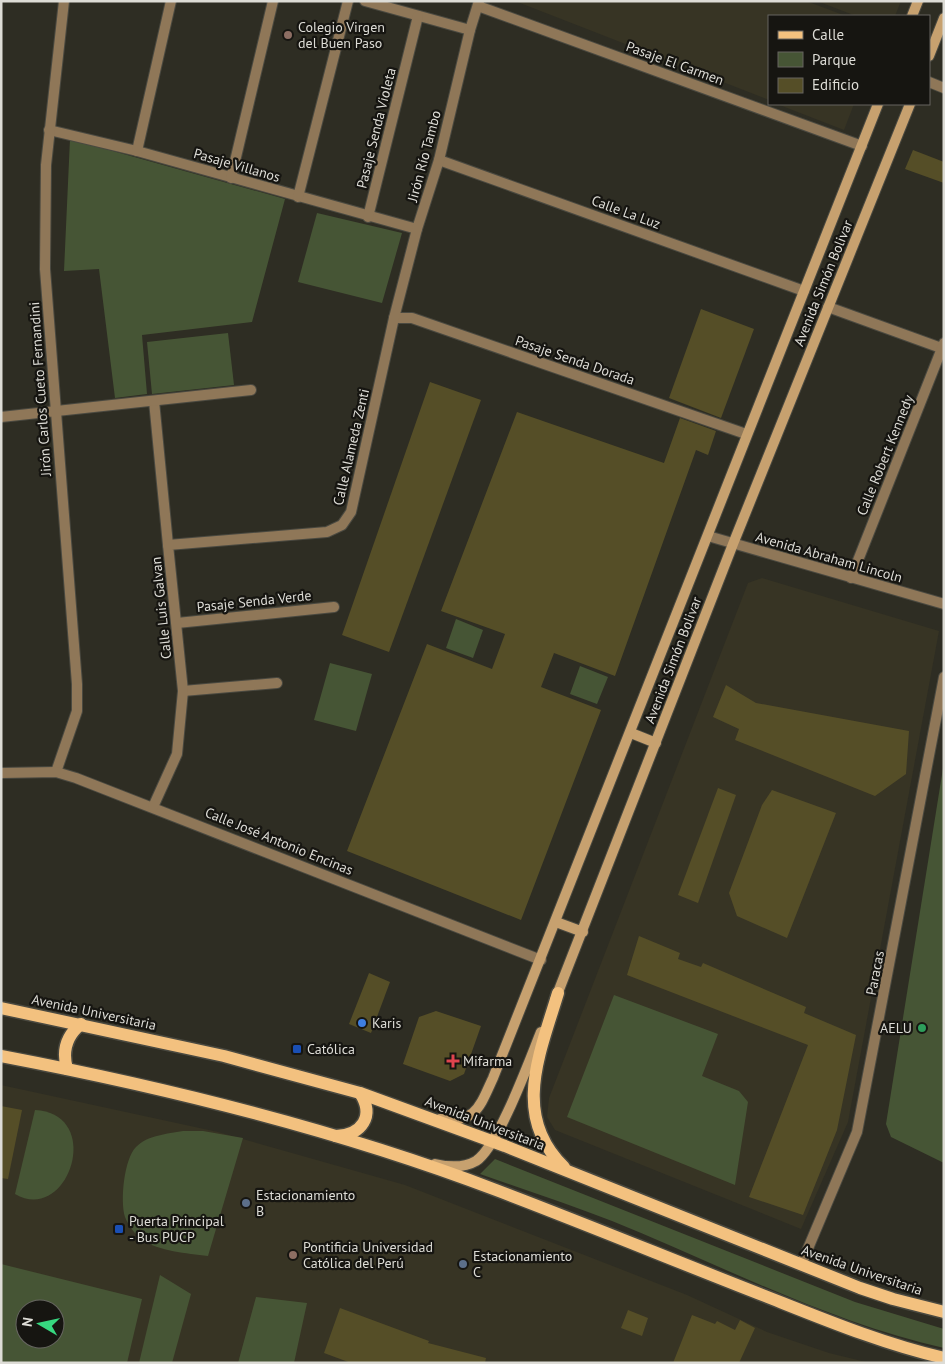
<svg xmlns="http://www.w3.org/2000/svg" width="945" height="1364" font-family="'PT Sans',sans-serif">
  <rect width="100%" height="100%" fill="#2e2d23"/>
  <g fill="#373424" fill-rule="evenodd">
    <polygon points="515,1 806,1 846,16 769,16 769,100"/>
    <polygon points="817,1 901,1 895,16 856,16"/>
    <polygon points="777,104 854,104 844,130"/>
    <polygon points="762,578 939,631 848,1122 801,1229 555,1130 547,1117 549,1098 748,583"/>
    <path d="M1,1085L218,1132L405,1185L687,1295L767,1332L829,1353L870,1363H1ZM25,1309H55V1339H25Z"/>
  </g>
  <g fill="#465535" fill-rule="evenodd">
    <polygon points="70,139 285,199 252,322 142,335 147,394 115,398 99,269 64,271"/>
    <polygon points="317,213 402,233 382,303 298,282"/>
    <polygon points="228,333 234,385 152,394 147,342"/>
    <polygon points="456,619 483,630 473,658 446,648"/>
    <polygon points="330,663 372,674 356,731 314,720"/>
    <polygon points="580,666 608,677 597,704 570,694"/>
    <polygon points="944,762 944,1163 891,1137 886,1124"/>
    <polygon points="614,995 718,1034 702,1076 739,1091 748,1102 735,1185 567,1117"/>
    <path d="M35,1110C105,1114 68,1225 15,1194Z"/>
    <path d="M183,1131H203L243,1138L208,1256C186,1253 160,1252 141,1239C135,1234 128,1225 125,1217C120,1201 124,1159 136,1147C148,1135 167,1134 183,1131Z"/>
    <path d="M495,1159L855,1302L944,1329V1348C828,1322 721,1265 612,1221C568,1204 523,1189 480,1174Z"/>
    <path d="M1,1264L142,1299L127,1363H1ZM25,1309H55V1339H25Z"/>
    <polygon points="160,1275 191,1294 172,1363 139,1363"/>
    <polygon points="256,1297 307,1303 294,1363 238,1363"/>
  </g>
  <g fill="#554e27">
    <polygon points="913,150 944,162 944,183 905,169"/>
    <polygon points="701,309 754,329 721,418 669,398"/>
    <polygon points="430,382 481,400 389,652 342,635"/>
    <polygon points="517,412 664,463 680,418 716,431 708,455 696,450 615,676 554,653 541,687 601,710 521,920 347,851 427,644 492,669 505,634 441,611"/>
    <polygon points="726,685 756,703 909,731 906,774 875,796 735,740 739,729 713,717"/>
    <polygon points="718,788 736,795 698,903 678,895"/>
    <polygon points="772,790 836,813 787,938 737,916 729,893 762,805"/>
    <polygon points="639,936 680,953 678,959 701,967 703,963 806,1007 804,1013 856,1035 837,1130 803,1215 749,1197 808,1045 627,975"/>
    <polygon points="369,973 390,982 371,1033 349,1024"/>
    <polygon points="436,1011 481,1026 464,1074 450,1081 403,1064 419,1017"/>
    <polygon points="1,1106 22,1110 8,1179 1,1178"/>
    <polygon points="340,1308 429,1341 428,1343 486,1358 485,1363 351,1363 324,1353"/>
    <polygon points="628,1310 648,1318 642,1336 621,1328"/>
    <polygon points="692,1315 715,1324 717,1321 735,1330 740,1320 755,1328 739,1363 673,1363"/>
  </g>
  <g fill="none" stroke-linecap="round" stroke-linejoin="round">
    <defs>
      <g id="pedestrian">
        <polyline points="154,401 168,545"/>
        <polyline points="1,417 251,390"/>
      </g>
      <g id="minor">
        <polyline points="365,1 470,30"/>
        <polyline points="478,6 862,146"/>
        <polyline points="929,82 944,88"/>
        <polyline points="49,130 137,151 417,229"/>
        <polyline points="137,151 171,1"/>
        <polyline points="439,160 804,291"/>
        <polyline points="231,178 273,1"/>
        <polyline points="298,197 348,1"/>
        <polyline points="368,217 418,16"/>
        <polyline points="828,307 944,349"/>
        <polyline points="394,318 412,318 746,434"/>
        <polyline points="851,578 944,343"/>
        <polyline points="177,623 334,607"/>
        <polyline points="183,691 277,683"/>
        <polyline points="56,772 77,711 77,684 45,269 46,165 64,1"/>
        <polyline points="1,773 56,772 76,778 541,960"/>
        <polyline points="153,807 177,754 183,691 168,545 327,532 342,525 351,512 394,318 417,229 439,160 470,30 479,1"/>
        <polyline points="801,1265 857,1132 944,677"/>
      </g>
      <polyline id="tertiary" points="708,536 944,604"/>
      <g id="secondary">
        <polyline points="912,16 918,1"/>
        <polyline points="929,56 944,18"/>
        <polyline points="631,733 656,743"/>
        <polyline points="556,922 583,932"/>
        <polyline points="555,1000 733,544 910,104"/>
        <path d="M440,1119C476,1124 480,1106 493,1078L878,104"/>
        <path d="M435,1164C448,1167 464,1168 476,1161C498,1147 530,1059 541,1032"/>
      </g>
      <g id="primary">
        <path d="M558,993C540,1053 511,1116 564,1167"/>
        <polyline points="1,1008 224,1056 360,1093 505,1146 860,1288 893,1299 944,1312"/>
        <path d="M1,1056C169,1088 336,1129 496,1190C586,1224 675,1261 765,1296C823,1319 883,1344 944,1358"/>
        <path d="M67,1069C62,1051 66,1036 81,1024"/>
        <path d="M336,1136C362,1135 375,1116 360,1093"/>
      </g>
    </defs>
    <use href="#pedestrian" stroke="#4a4940" stroke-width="12"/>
    <use href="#minor" stroke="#4a4940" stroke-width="12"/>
    <use href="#tertiary" stroke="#4a4940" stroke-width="12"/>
    <use href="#secondary" stroke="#4a4940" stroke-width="12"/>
    <use href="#primary" stroke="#4a4940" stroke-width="15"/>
    <use href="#pedestrian" stroke="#8f7758" stroke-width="10"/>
    <use href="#minor" stroke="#8f7758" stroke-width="10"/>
    <use href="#tertiary" stroke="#8f7758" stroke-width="10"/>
    <use href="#secondary" stroke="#c7a16f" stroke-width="10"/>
    <use href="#primary" stroke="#f3c17f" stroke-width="12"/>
  </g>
  <g fill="#8d6e63" stroke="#161511" stroke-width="2">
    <circle cx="288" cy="35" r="5"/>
    <circle cx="293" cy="1255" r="5"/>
  </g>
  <circle fill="#3f7fe0" stroke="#161511" stroke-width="2" cx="362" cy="1023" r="5"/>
  <circle fill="#2e9e5b" stroke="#161511" stroke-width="2" cx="922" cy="1028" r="5"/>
  <g fill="#1a4fb4" stroke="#161511" stroke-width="2">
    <rect x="292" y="1044" width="10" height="10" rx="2.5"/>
    <rect x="114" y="1224" width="10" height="10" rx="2.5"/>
  </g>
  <path fill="#e0444e" stroke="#161511" stroke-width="2" d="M450.5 1053.5h5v5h5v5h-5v5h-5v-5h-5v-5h5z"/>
  <g fill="#5c6f8a" stroke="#161511" stroke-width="2">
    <circle cx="246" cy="1203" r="5"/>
    <circle cx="463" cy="1264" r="5"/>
  </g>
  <g text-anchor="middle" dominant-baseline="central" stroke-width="4.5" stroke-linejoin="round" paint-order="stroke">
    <g font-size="14" fill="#dddcd6" stroke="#161511" text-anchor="start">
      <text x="298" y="27">Colegio Virgen<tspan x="298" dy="16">del Buen Paso</tspan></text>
      <text x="372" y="1023">Karis</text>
      <text x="912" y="1028" text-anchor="end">AELU</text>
      <text x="307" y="1049">Católica</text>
      <text x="463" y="1061">Mifarma</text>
      <text x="256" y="1195">Estacionamiento<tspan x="256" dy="16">B</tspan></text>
      <text x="129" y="1221">Puerta Principal<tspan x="129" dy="16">- Bus PUCP</tspan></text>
      <text x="303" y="1247">Pontificia Universidad<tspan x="303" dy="16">Católica del Perú</tspan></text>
      <text x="473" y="1256">Estacionamiento<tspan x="473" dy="16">C</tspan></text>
    </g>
    <g font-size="14" fill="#dddcd6" stroke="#161511">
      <text transform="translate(675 63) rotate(20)">Pasaje El Carmen</text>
      <text transform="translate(376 128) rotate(-76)">Pasaje Senda Violeta</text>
      <text transform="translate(424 156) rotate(-75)">Jirón Río Tambo</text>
      <text transform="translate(237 165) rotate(16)">Pasaje Villanos</text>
      <text transform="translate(626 212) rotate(20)">Calle La Luz</text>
      <text transform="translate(823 283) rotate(-68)">Avenida Simón Bolivar</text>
      <text transform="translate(575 360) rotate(19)">Pasaje Senda Dorada</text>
      <text transform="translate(40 389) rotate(-94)">Jirón Carlos Cueto Fernandini</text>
      <text transform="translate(351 447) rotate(-77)">Calle Alameda Zenti</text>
      <text transform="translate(885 455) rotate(-68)">Calle Robert Kennedy</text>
      <text transform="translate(829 557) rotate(16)">Avenida Abraham Lincoln</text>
      <text transform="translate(254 601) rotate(-6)">Pasaje Senda Verde</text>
      <text transform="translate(161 608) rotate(-96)">Calle Luis Galvan</text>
      <text transform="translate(673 660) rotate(-69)">Avenida Simón Bolivar</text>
      <text transform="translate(279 841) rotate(22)">Calle José Antonio Encinas</text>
      <text transform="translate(875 973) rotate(-79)">Paracas</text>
      <text transform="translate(94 1012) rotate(12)">Avenida Universitaria</text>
      <text transform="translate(485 1123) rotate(21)">Avenida Universitaria</text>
      <text transform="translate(862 1270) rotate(19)">Avenida Universitaria</text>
    </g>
  </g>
  <rect width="945" height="1364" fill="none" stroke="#dddcd6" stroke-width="5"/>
  <rect x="768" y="15" width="162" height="90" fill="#161511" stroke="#666560"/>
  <rect x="778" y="31" width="25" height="8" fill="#f3c17f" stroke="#666560"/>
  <text x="812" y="40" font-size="15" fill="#dddcd6">Calle</text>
  <rect x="778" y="52" width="25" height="15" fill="#465535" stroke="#666560"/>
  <text x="812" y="65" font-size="15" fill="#dddcd6">Parque</text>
  <rect x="778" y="78" width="25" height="15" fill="#554e27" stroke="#666560"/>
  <text x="812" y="90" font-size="15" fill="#dddcd6">Edificio</text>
  <g transform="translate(40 1324) rotate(279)"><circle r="24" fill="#161511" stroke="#666560"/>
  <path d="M0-4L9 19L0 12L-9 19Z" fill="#37d880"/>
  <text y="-8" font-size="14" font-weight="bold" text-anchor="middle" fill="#dddcd6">N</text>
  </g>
</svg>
